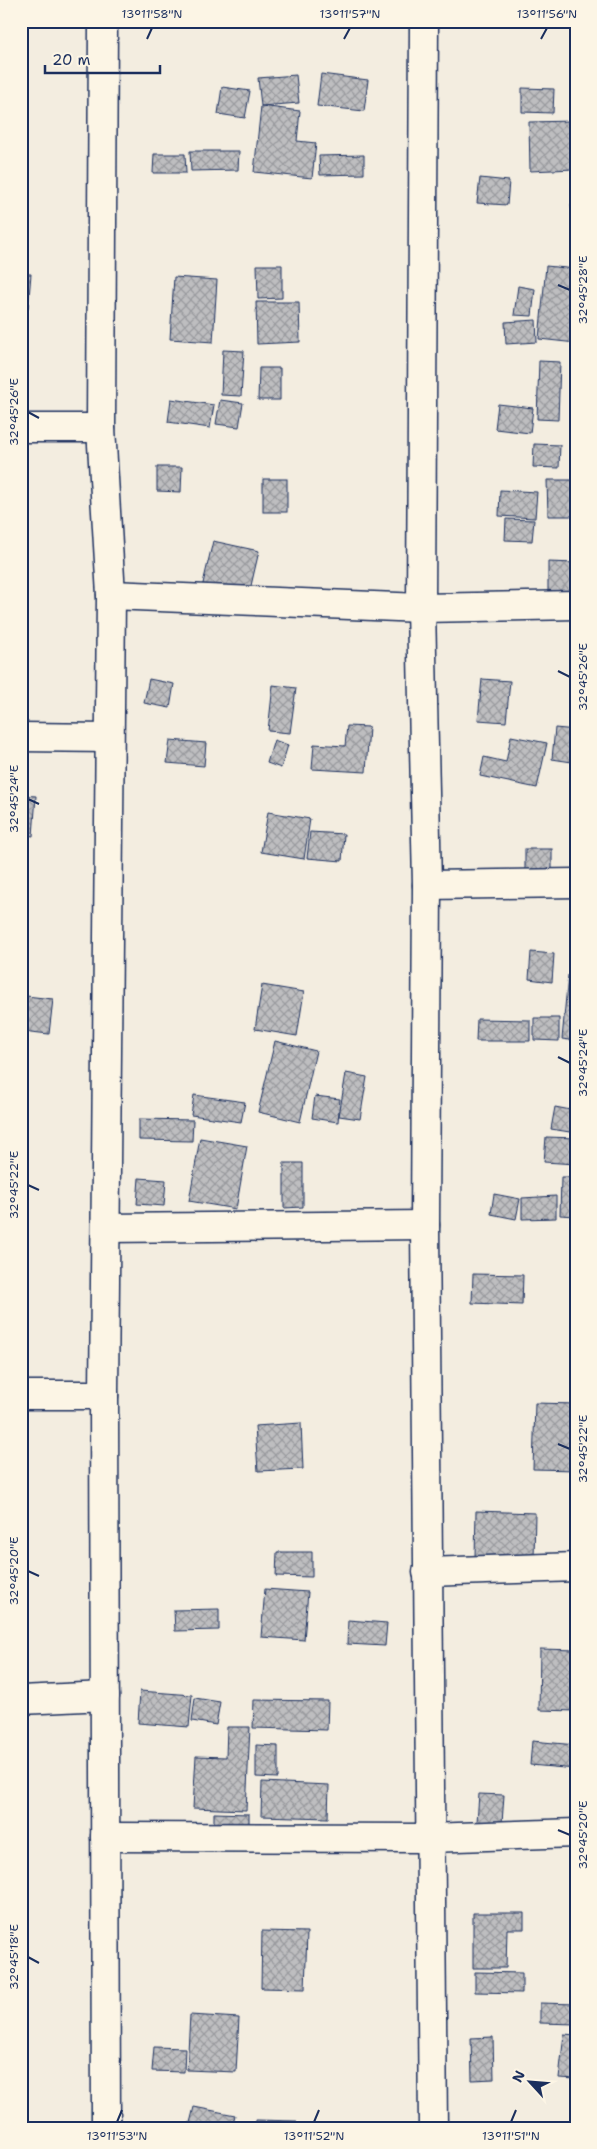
<svg xmlns="http://www.w3.org/2000/svg" width="597" height="2149" font-family="'Shantell Sans',sans-serif">
  <defs>
    <pattern id="building-cross-hatch" width="8" height="8" patternUnits="userSpaceOnUse" patternTransform="scale(1.25)"><rect width="8" height="8" fill="#bebec0"/><path d="M0 0l8 8M0 8l8-8" fill="none" stroke="#9a9b9f"/></pattern>
  </defs>
  <rect width="100%" height="100%" fill="#f3ede0"/>
  <filter id="ink" filterUnits="userSpaceOnUse"><feTurbulence type="fractalNoise" baseFrequency=".02" numOctaves="2"/><feDisplacementMap in="SourceGraphic" scale="10" xChannelSelector="R" yChannelSelector="G"/><feConvolveMatrix kernelMatrix="1 2 1 2 8 2 1 2 1" color-interpolation-filters="sRGB"/></filter>
  <g filter="url(#ink)">
    <g fill="url(#building-cross-hatch)" stroke="#1b2f5e">
      <polygon points="321,74 368,80 364,111 317,106"/>
      <polygon points="296,75 299,103 261,106 258,78"/>
      <polygon points="222,87 250,91 245,118 218,114"/>
      <polygon points="522,88 554,89 553,113 522,112"/>
      <polygon points="261,106 300,111 297,141 316,143 312,178 254,172"/>
      <polygon points="573,121 574,169 530,171 529,122"/>
      <polygon points="190,151 239,151 238,170 191,171"/>
      <polygon points="154,154 185,154 186,173 153,173"/>
      <polygon points="364,155 364,174 320,175 319,156"/>
      <polygon points="480,178 509,181 507,205 477,203"/>
      <polygon points="571,204 576,204 575,251"/>
      <polygon points="257,265 282,265 282,298 258,299"/>
      <polygon points="546,266 576,269 576,343 539,339"/>
      <polygon points="21,274 31,274 28,309 21,308"/>
      <polygon points="174,277 217,280 213,342 170,339"/>
      <polygon points="518,286 535,289 532,316 514,315"/>
      <polygon points="256,302 299,302 300,342 257,344"/>
      <polygon points="536,320 537,342 506,344 505,322"/>
      <polygon points="223,350 244,351 241,396 221,395"/>
      <polygon points="539,361 560,362 558,420 537,419"/>
      <polygon points="259,368 280,368 280,400 258,400"/>
      <polygon points="171,399 214,405 210,428 168,422"/>
      <polygon points="220,400 243,403 239,427 216,424"/>
      <polygon points="498,404 533,408 530,433 495,429"/>
      <polygon points="534,444 560,445 559,468 533,467"/>
      <polygon points="157,467 182,467 181,492 157,491"/>
      <rect x="263" y="479" width="24" height="33"/>
      <polygon points="547,480 576,480 576,516 548,516"/>
      <polygon points="500,490 537,492 535,518 499,516"/>
      <polygon points="506,519 534,520 532,541 505,540"/>
      <polygon points="213,541 259,551 247,603 201,592"/>
      <polygon points="548,562 576,563 576,603 548,602"/>
      <polygon points="149,679 174,684 170,708 144,703"/>
      <polygon points="482,679 510,681 506,722 478,720"/>
      <polygon points="273,685 296,688 290,733 268,731"/>
      <polygon points="347,726 369,727 366,772 312,769 314,744 345,746"/>
      <polygon points="555,728 576,730 572,762 552,759"/>
      <polygon points="511,736 547,743 537,788 480,776 484,757 506,762"/>
      <polygon points="170,740 206,743 204,766 167,763"/>
      <polygon points="274,740 288,745 281,768 267,763"/>
      <polygon points="21,795 36,796 33,836 21,834"/>
      <polygon points="268,812 310,819 304,859 261,852"/>
      <polygon points="310,832 344,834 342,861 307,858"/>
      <rect x="525" y="849" width="27" height="26"/>
      <polygon points="531,952 554,954 552,982 529,979"/>
      <polygon points="568,975 576,976 576,1041 562,1039"/>
      <polygon points="262,985 304,992 297,1036 255,1029"/>
      <polygon points="26,996 53,999 49,1034 22,1031"/>
      <polygon points="534,1018 559,1018 559,1041 534,1040"/>
      <polygon points="477,1019 530,1020 530,1041 476,1041"/>
      <polygon points="275,1041 316,1051 300,1122 258,1112"/>
      <polygon points="346,1073 367,1077 360,1119 339,1116"/>
      <polygon points="194,1095 245,1102 241,1122 191,1115"/>
      <polygon points="315,1096 340,1099 338,1122 312,1118"/>
      <polygon points="555,1107 576,1111 576,1133 551,1129"/>
      <polygon points="139,1119 193,1120 192,1141 139,1140"/>
      <polygon points="546,1137 576,1138 576,1164 544,1162"/>
      <polygon points="200,1138 247,1146 236,1209 189,1201"/>
      <polygon points="284,1163 303,1163 303,1207 284,1208"/>
      <polygon points="561,1177 576,1177 576,1216 560,1215"/>
      <polygon points="139,1178 166,1180 164,1206 137,1204"/>
      <polygon points="494,1194 520,1199 516,1219 491,1214"/>
      <polygon points="556,1196 556,1218 522,1219 522,1198"/>
      <polygon points="473,1274 523,1275 522,1305 472,1303"/>
      <polygon points="535,1403 576,1404 576,1470 533,1469"/>
      <polygon points="301,1423 303,1469 258,1471 255,1426"/>
      <polygon points="476,1511 535,1513 534,1558 475,1557"/>
      <polygon points="277,1552 312,1552 312,1577 276,1576"/>
      <polygon points="265,1589 308,1592 304,1640 261,1637"/>
      <polygon points="219,1609 219,1630 175,1631 174,1610"/>
      <polygon points="348,1620 387,1623 385,1646 347,1644"/>
      <polygon points="540,1649 576,1650 576,1711 539,1710"/>
      <polygon points="140,1691 192,1695 189,1727 138,1723"/>
      <polygon points="195,1698 220,1702 216,1725 192,1721"/>
      <polygon points="254,1700 328,1701 327,1730 253,1728"/>
      <polygon points="227,1727 250,1727 246,1810 193,1808 196,1756 226,1757"/>
      <polygon points="532,1741 576,1745 576,1769 530,1765"/>
      <polygon points="256,1745 278,1746 278,1778 256,1777"/>
      <polygon points="262,1782 329,1785 328,1818 261,1816"/>
      <polygon points="479,1794 504,1795 502,1823 477,1822"/>
      <polygon points="214,1813 249,1814 249,1832 214,1832"/>
      <polygon points="473,1913 524,1913 524,1929 507,1929 506,1968 473,1968"/>
      <polygon points="262,1931 307,1932 305,1989 261,1988"/>
      <polygon points="475,1972 522,1973 522,1993 475,1992"/>
      <polygon points="540,2003 576,2004 576,2024 540,2023"/>
      <polygon points="190,2015 239,2018 236,2072 187,2070"/>
      <polygon points="564,2034 576,2035 576,2079 559,2078"/>
      <polygon points="493,2037 494,2079 472,2080 471,2038"/>
      <polygon points="154,2047 185,2048 184,2072 152,2071"/>
      <polygon points="194,2107 235,2115 232,2128 189,2127"/>
      <polygon points="256,2120 296,2121 296,2128 256,2128"/>
    </g>
    <g fill="none" stroke-linecap="round" stroke-linejoin="round">
      <defs>
        <g id="street">
          <polyline points="103,21 101,428 111,595 104,1395 106,2128"/>
          <polyline points="424,21 421,608 427,885 425,1225 433,2128"/>
          <polyline points="21,428 101,428"/>
          <polyline points="111,595 421,608 576,605"/>
          <polyline points="21,737 109,738"/>
          <polyline points="427,885 576,883"/>
          <polyline points="106,1228 425,1225"/>
          <polyline points="21,1395 104,1395"/>
          <polyline points="427,1572 576,1567"/>
          <polyline points="21,1700 105,1696"/>
          <polyline points="105,1837 429,1838 576,1833"/>
        </g>
      </defs>
      <use href="#street" stroke="#1b2f5e" stroke-width="31"/>
      <use href="#street" stroke="#fcf5e5" stroke-width="28"/>
    </g>
  </g>
  <path fill="none" stroke="#1b2f5e" stroke-width="2" d="M147,39L152,28M344,39L350,28M541,39L547,28M558,285L570,290M28,412L39,418M558,671L570,677M28,799L39,804M558,1057L570,1063M28,1185L39,1190M558,1444L570,1449M28,1571L39,1576M558,1830L570,1835M28,1957L39,1963M117,2122L122,2110M314,2122L319,2110M511,2122L516,2110"/>
  <rect width="597" height="2149" fill="none" stroke="#fcf5e5" stroke-width="55"/>
  <g transform="translate(530 2082) rotate(296)" stroke="#fcf5e5" stroke-width="4" paint-order="stroke">
  <path d="M0-4L9 19L0 12L-9 19Z" fill="#1b2f5e"/>
  <text y="-8" font-size="14" font-weight="bold" text-anchor="middle" fill="#1b2f5e">N</text>
  </g>
  <path d="M45 65v8h115v-8" fill="none" stroke="#1b2f5e" stroke-width="2.5"/>
  <text x="52" y="65" font-size="15" fill="#1b2f5e" stroke="#fcf5e5" stroke-width="4" paint-order="stroke">20 m</text>
  <rect x="28" y="28" width="542" height="2094" fill="none" stroke="#1b2f5e" stroke-width="2"/>
  <g font-size="12" text-anchor="middle" fill="#1b2f5e">
    <text x="152" y="18">13°11'58"N</text>
    <text x="350" y="18">13°11'57"N</text>
    <text x="547" y="18">13°11'56"N</text>
    <text transform="translate(583 290) rotate(-90)" y="4">32°45'28"E</text>
    <text transform="translate(14 412) rotate(-90)" y="4">32°45'26"E</text>
    <text transform="translate(583 677) rotate(-90)" y="4">32°45'26"E</text>
    <text transform="translate(14 799) rotate(-90)" y="4">32°45'24"E</text>
    <text transform="translate(583 1063) rotate(-90)" y="4">32°45'24"E</text>
    <text transform="translate(14 1185) rotate(-90)" y="4">32°45'22"E</text>
    <text transform="translate(583 1449) rotate(-90)" y="4">32°45'22"E</text>
    <text transform="translate(14 1571) rotate(-90)" y="4">32°45'20"E</text>
    <text transform="translate(583 1835) rotate(-90)" y="4">32°45'20"E</text>
    <text transform="translate(14 1957) rotate(-90)" y="4">32°45'18"E</text>
    <text x="117" y="2140">13°11'53"N</text>
    <text x="314" y="2140">13°11'52"N</text>
    <text x="511" y="2140">13°11'51"N</text>
  </g>
</svg>
